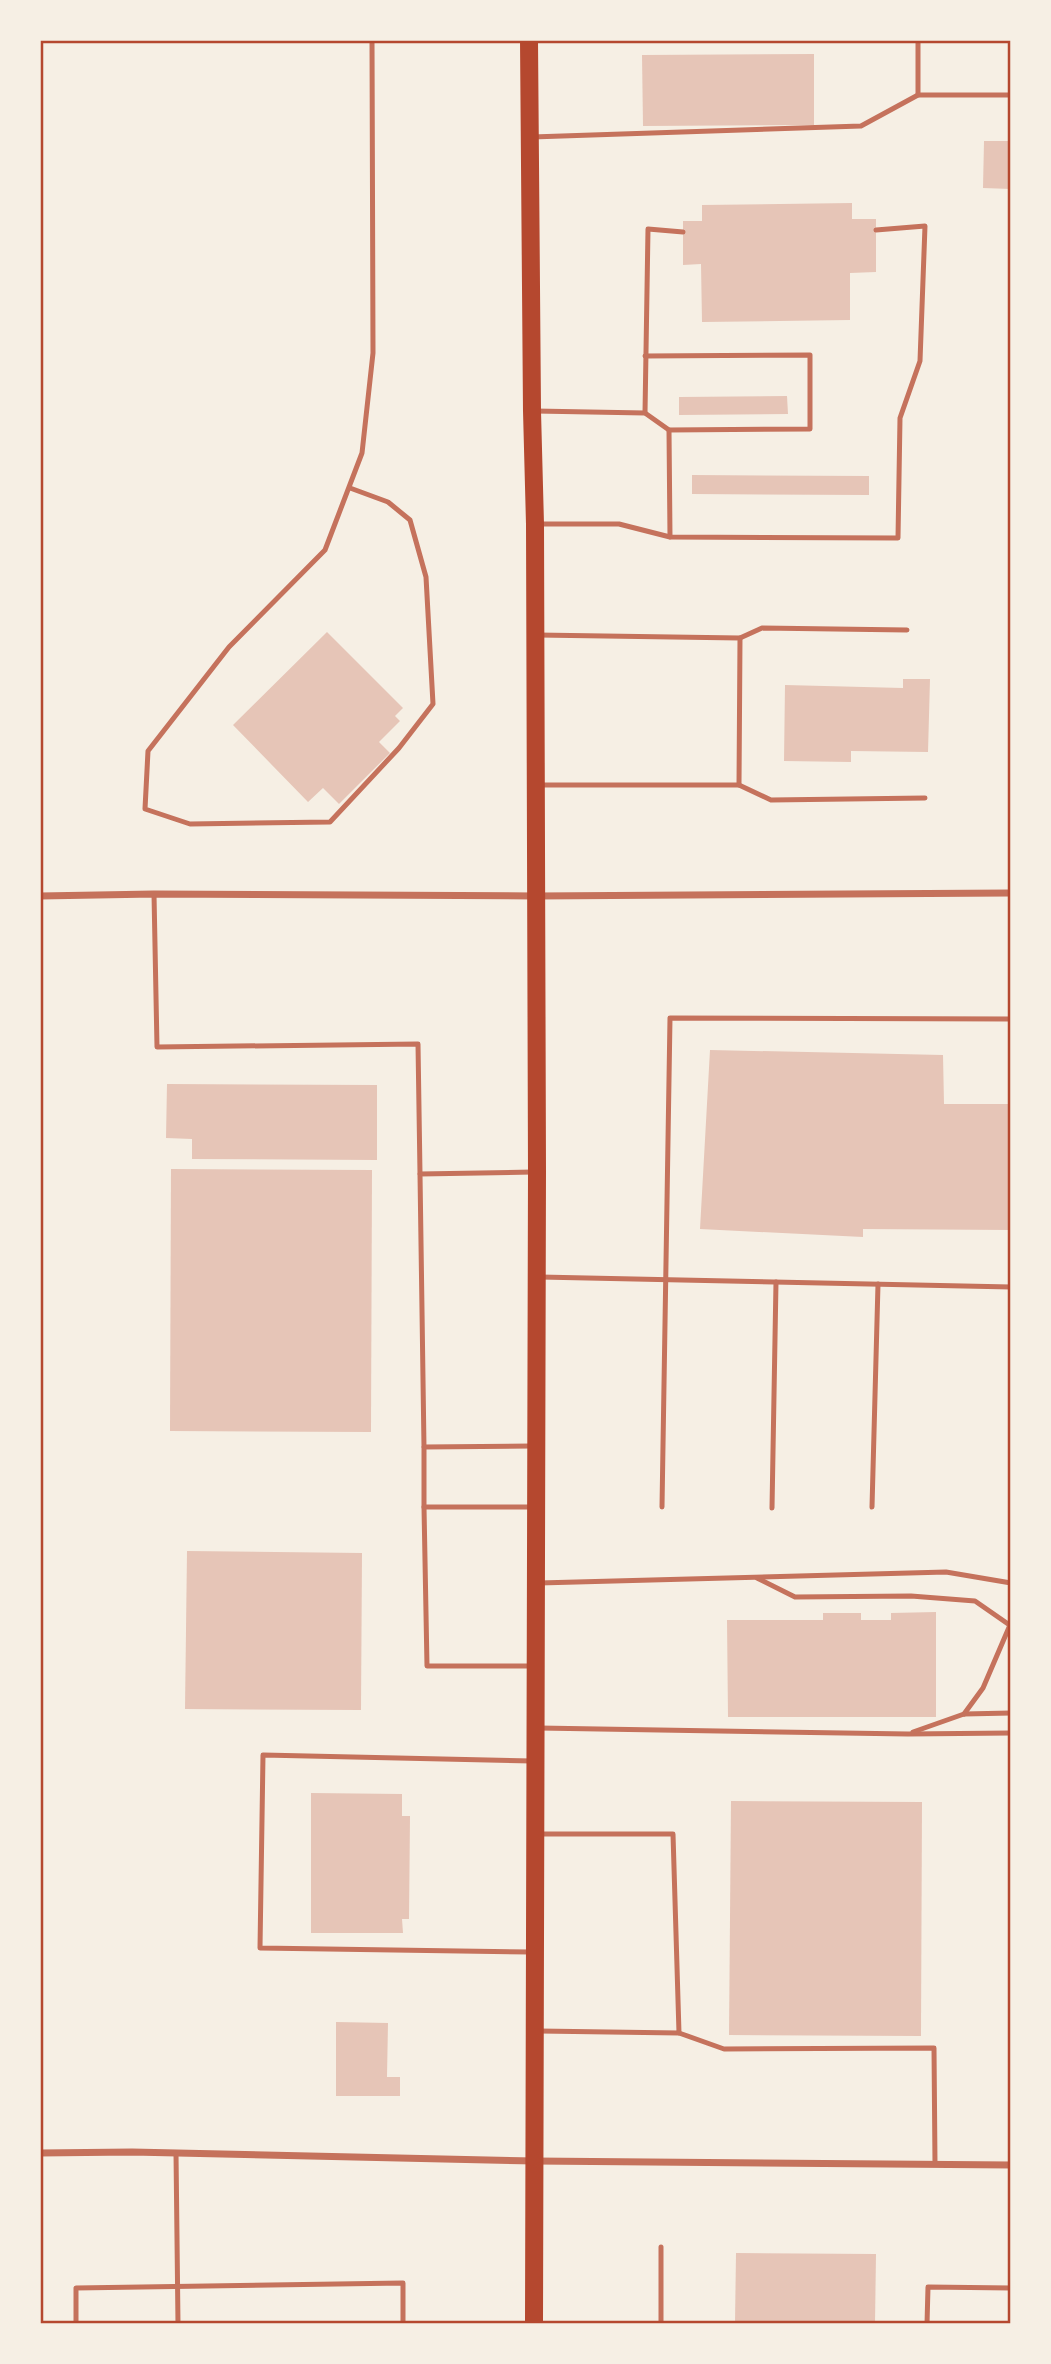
<svg xmlns="http://www.w3.org/2000/svg" width="1051" height="2364" font-family="'Crimson Pro',serif">
  <rect width="100%" height="100%" fill="#f6efe4"/>
  <g fill="#e6c5b7">
    <polygon points="814,54 814,125 643,126 642,55"/>
    <polygon points="984,141 1011,141 1011,189 983,188"/>
    <polygon points="852,203 852,219 876,219 876,272 850,273 850,320 702,322 701,264 683,265 683,221 702,221 702,205"/>
    <polygon points="787,396 788,414 679,415 679,397"/>
    <polygon points="692,475 869,476 869,495 692,494"/>
    <polygon points="327,632 403,708 395,716 400,721 379,742 390,753 339,804 323,788 308,802 233,725"/>
    <polygon points="903,679 930,679 928,752 851,751 851,762 784,761 785,685 903,688"/>
    <polygon points="710,1050 943,1055 944,1104 1011,1104 1011,1230 863,1229 863,1237 700,1229"/>
    <polygon points="167,1084 377,1085 377,1160 192,1159 192,1139 166,1138"/>
    <polygon points="171,1169 372,1170 371,1432 170,1431"/>
    <polygon points="187,1551 362,1553 361,1710 185,1709"/>
    <polygon points="936,1612 936,1717 728,1717 727,1620 823,1620 823,1613 861,1613 861,1620 891,1620 891,1613"/>
    <polygon points="311,1793 402,1794 402,1816 410,1816 409,1919 402,1919 403,1933 311,1933"/>
    <polygon points="731,1801 922,1802 921,2036 729,2035"/>
    <polygon points="336,2022 388,2023 387,2077 400,2077 400,2096 336,2096"/>
    <polygon points="736,2253 876,2254 875,2324 735,2324"/>
  </g>
  <g fill="none" stroke-linecap="round" stroke-linejoin="round">
    <g stroke="#c5725c" stroke-width="5">
      <polyline points="918,40 918,95"/>
      <polyline points="532,137 861,126 918,95 1011,95"/>
      <polyline points="535,411 645,413 669,430 810,429 810,355 645,356"/>
      <polyline points="645,413 648,229 683,232"/>
      <polyline points="669,430 670,537"/>
      <polyline points="350,488 388,502 410,520 426,577 433,704 399,748 330,822 190,824 145,809 148,751 229,647 325,550 362,453 373,353 372,40"/>
      <polyline points="538,524 619,524 670,537 898,538 900,418 920,361 925,226 876,230"/>
      <polyline points="537,635 740,638 739,785 538,785"/>
      <polyline points="740,638 762,628 907,630"/>
      <polyline points="739,785 771,800 925,798"/>
      <polyline points="154,894 157,1047 418,1044 420,1174"/>
      <polyline points="540,1277 1011,1287"/>
      <polyline points="424,1447 420,1174 533,1172"/>
      <polyline points="424,1507 424,1447 532,1446"/>
      <polyline points="531,1507 424,1507 427,1666 532,1666"/>
      <polyline points="662,1507 670,1018 1011,1019"/>
      <polyline points="872,1507 878,1284"/>
      <polyline points="772,1508 776,1282"/>
      <polyline points="757,1578 795,1597 911,1596 975,1601 1011,1626"/>
      <polyline points="539,1583 946,1572 1011,1583"/>
      <polyline points="964,1714 983,1688 1010,1625"/>
      <polyline points="539,1728 908,1734 1011,1733"/>
      <polyline points="913,1732 964,1714 1011,1713"/>
      <polyline points="538,1834 673,1834 679,2033 539,2031"/>
      <polyline points="530,1952 260,1948 263,1755 532,1761"/>
      <polyline points="679,2033 724,2049 934,2048 935,2164"/>
      <polyline points="176,2153 178,2324"/>
      <polyline points="76,2324 76,2288 403,2283 403,2324"/>
      <polyline points="661,2324 661,2247"/>
      <polyline points="927,2324 928,2287 1011,2288"/>
    </g>
    <g stroke="#c5725c" stroke-width="7">
      <polyline points="40,896 154,894 536,896 1011,893"/>
      <polyline points="40,2153 132,2152 535,2161 1011,2165"/>
    </g>
    <polyline stroke="#b5482f" stroke-width="18" points="529,40 532,411 535,524 537,1171 534,2324"/>
  </g>
  <rect width="1051" height="2364" fill="none" stroke="#f6efe4" stroke-width="84"/>
  <rect x="42" y="42" width="967" height="2280" fill="none" stroke="#b5482f" stroke-width="2.5"/>
</svg>
